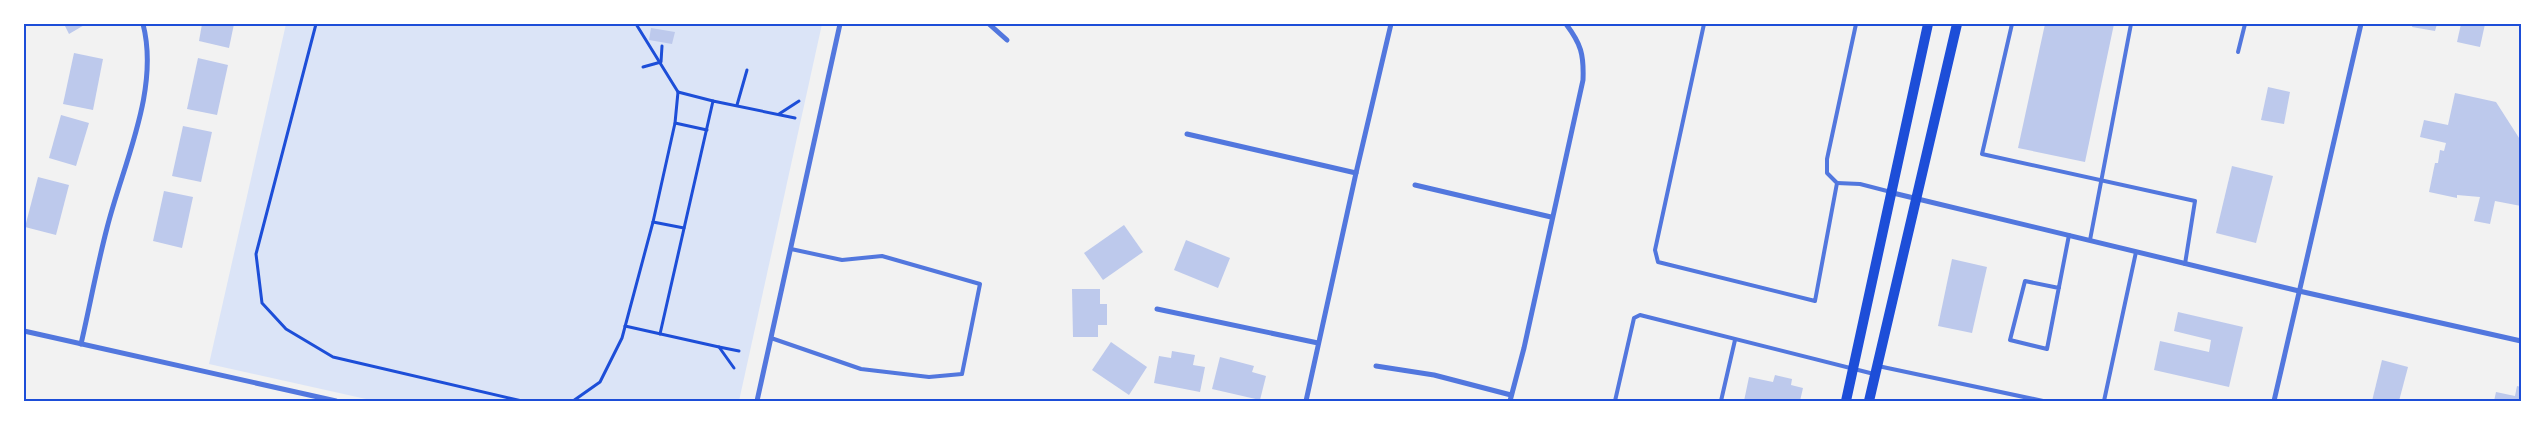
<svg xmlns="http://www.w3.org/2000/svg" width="2545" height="425" font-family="'Libre Baskerville',serif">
  <rect width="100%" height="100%" fill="#f2f2f2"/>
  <polygon fill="#dbe4f7" points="286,24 822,24 739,401 375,401 209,364"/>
  <g fill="#bdc9ec">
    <polygon points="64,24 86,24 69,34"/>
    <polygon points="202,24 234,24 229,48 199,41"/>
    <polygon points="2045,24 2114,24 2085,162 2018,148"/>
    <polygon points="2413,24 2437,24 2435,31 2412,27"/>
    <polygon points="2461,24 2485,24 2480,47 2457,42"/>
    <polygon points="651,28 675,32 672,44 649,40"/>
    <polygon points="74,53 103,59 93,110 63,104"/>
    <polygon points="198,58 228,65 217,115 187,109"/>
    <polygon points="2268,87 2290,92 2284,124 2261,120"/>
    <polygon points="2455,93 2496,102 2521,141 2521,206 2495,201 2490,224 2474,221 2480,197 2457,195 2457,198 2429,192 2435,163 2438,163 2440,150 2444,151 2446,143 2420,137 2424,120 2448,125"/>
    <polygon points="61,115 89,123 76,166 49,158"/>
    <polygon points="183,126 212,132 201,182 172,176"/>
    <polygon points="2232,166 2273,176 2256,243 2216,233"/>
    <polygon points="38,177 69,185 56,235 25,227"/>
    <polygon points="164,191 193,197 182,248 153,241"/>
    <polygon points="1124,225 1143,252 1103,280 1084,253"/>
    <polygon points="1186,240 1230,258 1218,288 1174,270"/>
    <polygon points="1952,259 1987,267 1972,333 1938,326"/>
    <polygon points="1072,289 1100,289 1100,304 1107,304 1107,325 1098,325 1098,337 1073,337"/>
    <polygon points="2178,312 2243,327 2229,387 2154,370 2160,341 2209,352 2211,340 2174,331"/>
    <polygon points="1111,342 1147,367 1129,395 1092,370"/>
    <polygon points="1172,351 1195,355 1193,365 1205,367 1200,392 1154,383 1159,356 1171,358"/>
    <polygon points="1220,357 1254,366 1252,372 1266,376 1260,400 1212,389"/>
    <polygon points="2382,360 2408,367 2399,401 2372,401"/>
    <polygon points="1775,375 1792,379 1791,385 1803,388 1800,401 1744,401 1749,377 1773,382"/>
    <polygon points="2517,386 2521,387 2521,401 2494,401 2496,392 2515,396"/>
  </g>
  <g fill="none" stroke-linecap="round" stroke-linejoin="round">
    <g stroke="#1d4ed8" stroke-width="3">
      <polyline points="316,24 256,254 262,303 286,329 333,357 522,401"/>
      <polyline points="643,67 661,62 662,46"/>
      <polyline points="678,92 713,101"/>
      <polyline points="737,105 747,70"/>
      <polyline points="779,114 799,101"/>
      <polyline points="675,123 707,130"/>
      <polyline points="653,222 684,228"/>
      <polyline points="625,326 719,347 734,368"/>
      <polyline points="660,334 713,101 795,118"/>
      <polyline points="719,347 739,351"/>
      <polyline points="573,401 600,382 622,338 653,222 675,123 678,92 636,24"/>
    </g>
    <g stroke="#5277de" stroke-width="4">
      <polyline points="1704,24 1655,250 1658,262 1815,301 1837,183 1827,173 1827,159 1856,24"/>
      <polyline points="2012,24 1982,154 2195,201 2185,264"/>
      <polyline points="2238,52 2245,24"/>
      <polyline points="1837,183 1860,184 1891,192"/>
      <polyline points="2090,240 2131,24"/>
      <polyline points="2059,288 2025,281 2010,340 2047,349 2069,235"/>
      <polyline points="771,338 861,369 929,377 962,374 980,284 882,256 842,260 791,249"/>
      <polyline points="1878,366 2043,401"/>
      <polyline points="1615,401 1634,318 1640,315 1874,374"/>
      <polyline points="1721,401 1735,340"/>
      <polyline points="2104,401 2136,252"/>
    </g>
    <g stroke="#5277de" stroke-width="5">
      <polyline points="989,24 1007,40"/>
      <polyline points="1187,134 1356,173"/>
      <polyline points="1415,185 1551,217"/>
      <polyline points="1893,193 2299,291 2521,341"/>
      <polyline points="1157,309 1318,343"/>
      <polyline points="24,331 336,401"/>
      <path d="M81,344C90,305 97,266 107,228C123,164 160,90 143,24"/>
      <polyline points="1376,366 1434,375 1511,395"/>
      <polyline points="757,401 840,24"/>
      <polyline points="1306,401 1356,173 1391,24"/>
      <path d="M1510,401L1524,348L1583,80C1584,54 1581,44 1566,24"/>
      <polyline points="2274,401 2361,24"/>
    </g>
    <g stroke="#1d4ed8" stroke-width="10">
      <polyline points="1846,401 1928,24"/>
      <polyline points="1869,401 1957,24"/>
    </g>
  </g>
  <rect width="2545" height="425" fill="none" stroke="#ffffff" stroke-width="50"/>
  <rect x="25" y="25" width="2495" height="375" fill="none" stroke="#1d4ed8" stroke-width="2"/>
</svg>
